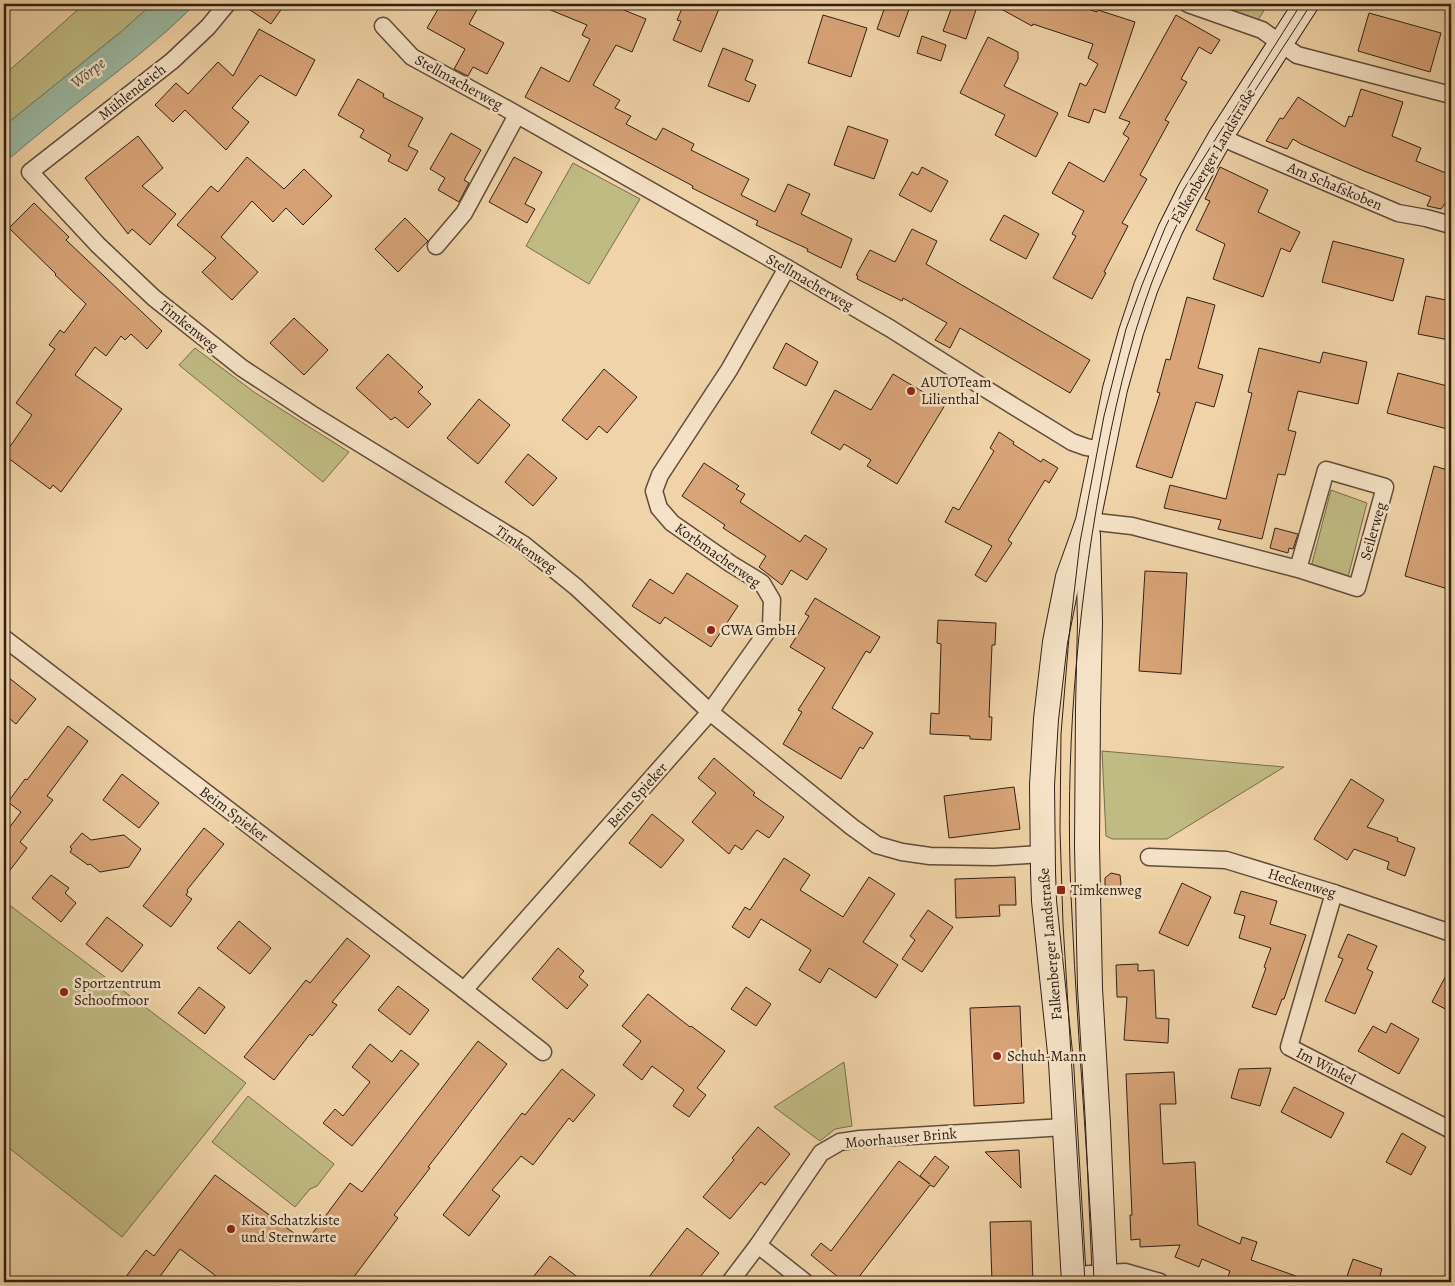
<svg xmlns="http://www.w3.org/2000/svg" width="1455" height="1286" font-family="Alegreya,serif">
  <rect width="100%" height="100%" fill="#f0d3a8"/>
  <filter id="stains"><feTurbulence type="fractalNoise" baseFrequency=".004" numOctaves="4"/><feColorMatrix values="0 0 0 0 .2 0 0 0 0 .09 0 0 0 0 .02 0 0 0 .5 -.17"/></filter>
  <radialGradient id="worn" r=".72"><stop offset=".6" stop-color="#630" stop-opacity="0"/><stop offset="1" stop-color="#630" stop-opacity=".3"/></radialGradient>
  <g fill="#c0ba83" stroke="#786d4d">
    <polygon points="84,4 152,4 122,31 4,126 4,75 64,22"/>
    <polygon points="1216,4 1268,4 1258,20"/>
    <polygon points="573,163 640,199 589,284 526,246"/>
    <polygon points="195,348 254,392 349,452 323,482 179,365"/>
    <polygon points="1331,490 1367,503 1348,577 1311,567"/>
    <polygon points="1102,751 1284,767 1167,839 1112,839 1106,836"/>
    <polygon points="4,901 246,1083 122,1237 4,1144"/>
    <polygon points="844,1062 852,1126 835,1129 820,1141 774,1107"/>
    <polygon points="248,1096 334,1164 317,1186 310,1189 295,1207 212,1142"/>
  </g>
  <path fill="#9bb9a3" stroke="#707c6b" d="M152,4H195C163,37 126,65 90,93C61,116 32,139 4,163V126L122,31Z"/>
  <g fill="#d8a478" stroke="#302017">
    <polygon points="241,4 285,4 271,24"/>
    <polygon points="441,4 480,4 469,24 504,43 487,74 473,67 468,76 454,69 465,49 427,28"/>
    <polygon points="536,4 609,4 646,19 632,52 616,45 593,85 620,100 615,108 631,116 626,124 656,140 663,128 694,144 691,150 749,179 741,195 775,212 788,184 810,194 801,214 852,239 841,268 807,251 808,249 756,225 758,221 692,188 693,186 525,97 541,67 569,82 590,39 582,35 587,25"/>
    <polygon points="684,4 721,4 701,52 673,40 681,21 677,20"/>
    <polygon points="886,4 911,4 899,37 877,29"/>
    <polygon points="953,4 978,4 966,39 943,31"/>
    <polygon points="992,4 1074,4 1097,12 1098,10 1135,22 1105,113 1094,109 1089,123 1068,116 1080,83 1086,86 1098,64 1088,58 1093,44 1033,24 1032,26"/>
    <polygon points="1369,13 1441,33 1430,72 1358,51"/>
    <polygon points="823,15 867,28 851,77 808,63"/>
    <polygon points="1176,15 1220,40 1211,54 1199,47 1181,79 1187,82 1165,120 1169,122 1140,175 1147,179 1122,223 1128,226 1104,272 1106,273 1092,299 1053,278 1076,236 1072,234 1084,211 1052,193 1069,162 1104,182 1129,138 1123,134 1130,122 1119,118"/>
    <polygon points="259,29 315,60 296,96 260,75 232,108 249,122 226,150 185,110 173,122 155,105 176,83 188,94 218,62 233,76"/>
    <polygon points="922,36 946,45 941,61 917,53"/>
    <polygon points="988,37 1018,52 1018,59 1004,86 1058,113 1036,157 995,135 1005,115 960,93"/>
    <polygon points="723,48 753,60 745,80 756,85 749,102 708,86"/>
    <polygon points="358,79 384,94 383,97 423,118 408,146 418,151 407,171 388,161 391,155 360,137 364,130 338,115"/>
    <polygon points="1361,89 1403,102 1392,136 1421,148 1416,161 1451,175 1451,202 1447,201 1441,209 1427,206 1431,197 1364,171 1301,144 1293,139 1287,149 1266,141 1280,118 1283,119 1298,97 1345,127 1349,116 1352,117"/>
    <polygon points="848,126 888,140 874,179 834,165"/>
    <polygon points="451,133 481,150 464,180 469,183 459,202 438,190 445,178 430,169"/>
    <polygon points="138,136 163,168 142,186 176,214 150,245 132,229 128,234 85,178"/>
    <polygon points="247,157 284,189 304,169 332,196 303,225 286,208 273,222 252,201 221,237 258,272 232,300 202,272 216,258 177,225 211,186 218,192"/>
    <polygon points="514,157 542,172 525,204 535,209 527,223 489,202"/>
    <polygon points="922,167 948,181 931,212 899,195 912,172 918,175"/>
    <polygon points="1220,167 1268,190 1258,212 1300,232 1290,252 1281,248 1263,297 1213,279 1225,244 1196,230 1210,201 1205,199"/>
    <polygon points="34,203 69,237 66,240 162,331 147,349 131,334 125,340 121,336 106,356 95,347 75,375 122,409 61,492 53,485 50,489 4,455 32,415 16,403 55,349 49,345 60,330 64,333 86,304 55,275 56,274 9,228"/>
    <polygon points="1004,215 1039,234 1026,259 990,240"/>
    <polygon points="405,218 428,241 398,272 375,249"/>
    <polygon points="912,229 937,241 926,264 1090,360 1070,393 960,328 950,348 935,340 947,323 903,298 902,301 857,279 858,276 856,275 870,250 895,262"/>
    <polygon points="1333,241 1404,259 1393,301 1322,282"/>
    <polygon points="1426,296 1451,301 1451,331 1449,340 1418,334"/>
    <polygon points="1187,297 1215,305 1198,368 1223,375 1214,407 1196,402 1172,478 1136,467 1160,393 1157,392 1166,359 1170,360"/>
    <polygon points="294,318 328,350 304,375 270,343"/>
    <polygon points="786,343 818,362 806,386 773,368"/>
    <polygon points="1259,348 1320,363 1323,352 1367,362 1358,404 1298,391 1288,430 1296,432 1285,475 1278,474 1262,539 1218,529 1221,520 1164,508 1170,485 1226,499 1252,393 1248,392"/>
    <polygon points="388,354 423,387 418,392 431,404 408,428 395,417 391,420 356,388"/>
    <polygon points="604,369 637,397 607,433 599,426 587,440 562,420"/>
    <polygon points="1398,373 1451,387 1451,430 1387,413"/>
    <polygon points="893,374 945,405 897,484 867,466 871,460 844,444 840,450 811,433 835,390 871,410"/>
    <polygon points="479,399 510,425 478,464 447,438"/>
    <polygon points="999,432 1014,442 1013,444 1041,462 1043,459 1058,468 1049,483 1045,480 1008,540 1012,543 986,582 975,575 992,546 945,522 953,507 959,510 994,451 990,448"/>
    <polygon points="528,454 557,478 533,506 505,482"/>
    <polygon points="704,463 739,486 736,489 745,494 740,502 800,542 805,535 827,549 807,580 791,570 782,585 759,567 766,556 723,528 725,525 682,496"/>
    <polygon points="1434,466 1451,471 1451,577 1448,589 1405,576"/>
    <polygon points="1275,528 1298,534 1293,549 1289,548 1288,553 1270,548"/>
    <polygon points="1145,571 1187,573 1181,674 1139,671"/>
    <polygon points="687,573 738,606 711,647 665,617 660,624 632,606 650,579 673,594"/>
    <polygon points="815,598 880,637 870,653 866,651 832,708 873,733 863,749 860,747 841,779 783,744 802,712 798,710 825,668 790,647 809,616 805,614"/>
    <polygon points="938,620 996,623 995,645 992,645 989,717 992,717 991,740 970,739 970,736 930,734 931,713 939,714 941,644 937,643"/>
    <polygon points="4,674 36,699 16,724 4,714"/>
    <polygon points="68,726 88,741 47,796 53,800 20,842 27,848 4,878 4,830 6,832 21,812 8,802 25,779 27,780"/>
    <polygon points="714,758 755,793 753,795 784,817 769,838 757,830 742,850 735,845 729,854 692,822 716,793 698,778"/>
    <polygon points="122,774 159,803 139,828 103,800"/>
    <polygon points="1351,779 1384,800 1367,827 1398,838 1397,841 1415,848 1405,876 1387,869 1389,862 1354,849 1347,860 1314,839"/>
    <polygon points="1014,787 1020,829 949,838 944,796"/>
    <polygon points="652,814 684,840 661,868 629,843"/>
    <polygon points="204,828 224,844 187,890 188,892 186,895 192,899 171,927 143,906"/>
    <polygon points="82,833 91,840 124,835 141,849 129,867 100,872 90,864 88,865 70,852 72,849 70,847"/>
    <polygon points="784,858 810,875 800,890 843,917 869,877 895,894 863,942 898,965 876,998 829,968 820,983 799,970 811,950 761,919 749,938 732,927 745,907 750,910"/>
    <polygon points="1111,873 1120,875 1121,884 1119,888 1111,890 1105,885 1105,878"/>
    <polygon points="51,875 69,888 65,893 76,903 61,922 32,898"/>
    <polygon points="1015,877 1016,905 999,905 1000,916 956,918 955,879"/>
    <polygon points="1182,883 1211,897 1188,946 1159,933"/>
    <polygon points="1241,891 1277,901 1270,924 1306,935 1284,999 1282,999 1276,1015 1252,1007 1266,968 1264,967 1271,948 1239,938 1245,916 1234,913"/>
    <polygon points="928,910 953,927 922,972 902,959 915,940 910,936"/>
    <polygon points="107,917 143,945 122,972 86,944"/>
    <polygon points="239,921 271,948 250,974 217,948"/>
    <polygon points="1348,934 1377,946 1367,969 1373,972 1355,1014 1325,1001 1343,959 1338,957"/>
    <polygon points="347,938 370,956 332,1002 337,1005 312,1036 310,1034 274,1080 244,1057 306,980 310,983"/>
    <polygon points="558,948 584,971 579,977 588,985 567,1009 532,979"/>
    <polygon points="1138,964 1138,971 1154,970 1156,1018 1169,1019 1168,1043 1124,1040 1127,997 1117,997 1116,965"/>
    <polygon points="1451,966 1451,1012 1432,1002"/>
    <polygon points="398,986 429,1010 410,1035 378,1010"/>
    <polygon points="199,987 225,1007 205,1034 178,1013"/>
    <polygon points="746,987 771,1004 756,1026 731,1009"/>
    <polygon points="648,994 690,1027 691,1026 725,1051 697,1088 706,1095 689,1117 673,1106 684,1090 652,1066 642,1080 623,1065 641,1041 622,1026"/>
    <polygon points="1020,1006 1024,1103 974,1106 970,1008"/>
    <polygon points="1391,1023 1419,1039 1399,1074 1358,1051 1373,1026 1386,1033"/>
    <polygon points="478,1041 507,1064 452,1136 428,1167 430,1168 394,1215 398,1218 350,1282 224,1282 180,1249 156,1282 122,1282 146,1250 154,1256 215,1175 306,1242 350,1183 362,1192"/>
    <polygon points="370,1044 392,1062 401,1050 419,1064 352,1146 323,1123 335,1109 343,1116 370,1082 352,1067"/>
    <polygon points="1271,1068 1260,1106 1231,1098 1239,1069"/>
    <polygon points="562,1069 595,1095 573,1122 569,1118 533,1165 521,1156 492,1190 500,1196 469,1236 443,1215 522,1113 525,1115"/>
    <polygon points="1174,1072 1176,1104 1160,1104 1163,1164 1195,1162 1198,1225 1240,1244 1242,1237 1257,1242 1251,1260 1307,1280 1307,1282 1226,1282 1230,1271 1202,1259 1199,1267 1175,1257 1180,1245 1140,1247 1140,1239 1131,1240 1130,1215 1132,1215 1126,1074"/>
    <polygon points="1294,1087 1344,1113 1331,1138 1281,1112"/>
    <polygon points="758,1127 790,1154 765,1185 761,1182 730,1219 703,1197 734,1160 732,1158"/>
    <polygon points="1402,1133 1426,1147 1411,1175 1386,1162"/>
    <polygon points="1019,1150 1021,1188 985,1152"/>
    <polygon points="935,1156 949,1167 934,1187 930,1185 855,1282 844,1282 811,1255 821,1243 831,1251 899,1161 930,1184 920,1176"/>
    <polygon points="1031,1221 1033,1282 992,1282 990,1222"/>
    <polygon points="687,1228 719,1253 696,1282 645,1282"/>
    <polygon points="550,1256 584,1282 529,1282"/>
    <polygon points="1353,1259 1382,1269 1378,1282 1345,1282"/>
  </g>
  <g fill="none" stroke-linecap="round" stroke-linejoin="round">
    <defs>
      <g id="street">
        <polyline points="227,4 208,27 172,61 30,172 98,245 154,298 242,368 310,413 523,544 576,587 710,712 852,827 877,845 902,852 930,856 994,857 1042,854"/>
        <polyline points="1188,4 1262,30 1297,55 1451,95"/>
        <polyline points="383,26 412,57 500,105 787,268 891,329 981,386 1072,442 1086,447 1102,450"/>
        <polyline points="1221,136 1234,143 1398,213 1426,218 1451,225"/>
        <polyline points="436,246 464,213 517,115"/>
        <polyline points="1088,521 1132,526 1298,569 1357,588 1385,487 1326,470 1298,569"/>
        <polyline points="4,638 464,990 710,712 771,626 772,600 762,583 731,564 672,523 659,508 654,491 660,475 729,370 787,268"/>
        <polyline points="1149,857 1226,860 1334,893 1451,933"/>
        <polyline points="1334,893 1289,1047 1451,1130"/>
        <polyline points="464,990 543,1052"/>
        <polyline points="758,1245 805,1282"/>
        <polyline points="1074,1275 1125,1272 1160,1282"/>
        <polyline points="730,1282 758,1245 821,1153 840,1142 860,1139 1065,1127"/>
      </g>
      <g id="secondary">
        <polyline points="1088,535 1090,623 1088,709 1087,845 1090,988 1098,1124 1105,1282"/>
        <polyline points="1074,1282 1061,1062 1044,901 1043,872 1042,785 1046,719 1055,642 1068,577 1088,521 1115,389 1131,332 1146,287 1170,230 1189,192 1221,136 1306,4"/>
      </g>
    </defs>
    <use href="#street" stroke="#604d3b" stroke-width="19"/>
    <use href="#secondary" stroke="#302017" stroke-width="26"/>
    <use href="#street" stroke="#f5e2c6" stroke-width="16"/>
    <use href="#secondary" stroke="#f5e2c6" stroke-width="24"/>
    <g stroke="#302017" stroke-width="1">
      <polyline points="1085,1282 1063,924 1060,830 1061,734 1069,637 1080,542 1104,416 1126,329 1142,285 1165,228 1184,189 1301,4"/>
      <path d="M1094,1282C1093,1247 1090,1211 1088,1175C1082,1082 1075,989 1071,895C1065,757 1076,619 1101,482C1113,415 1128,347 1152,282C1190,182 1254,94 1311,4"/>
    </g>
  </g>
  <g fill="#8f2418" stroke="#f5e2c6" stroke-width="2">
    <circle cx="911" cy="391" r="5"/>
    <circle cx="711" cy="630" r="5"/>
    <rect x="1056" y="885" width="10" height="10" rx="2.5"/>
    <circle cx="64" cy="992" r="5"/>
    <circle cx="997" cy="1056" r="5"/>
    <circle cx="231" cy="1229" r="5"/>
  </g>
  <g text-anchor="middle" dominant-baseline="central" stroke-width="5" stroke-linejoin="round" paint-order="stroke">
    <g font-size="15" fill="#302017" stroke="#f5e2c6">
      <text transform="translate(459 82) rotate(29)">Stellmacherweg</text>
      <text transform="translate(132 92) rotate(-38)">Mühlendeich</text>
      <text transform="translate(1213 156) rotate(-60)">Falkenberger Landstraße</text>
      <text transform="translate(1335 186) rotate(23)">Am Schafskoben</text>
      <text transform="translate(810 282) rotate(30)">Stellmacherweg</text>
      <text transform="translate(189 326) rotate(39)">Timkenweg</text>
      <text transform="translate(1373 531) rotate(-74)">Seilerweg</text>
      <text transform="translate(526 549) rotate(35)">Timkenweg</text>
      <text transform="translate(718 555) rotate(35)">Korbmacherweg</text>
      <text transform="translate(637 795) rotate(-48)">Beim Spieker</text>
      <text transform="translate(234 814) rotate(37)">Beim Spieker</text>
      <text transform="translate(1302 883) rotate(17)">Heckenweg</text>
      <text transform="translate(1050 944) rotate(-95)">Falkenberger Landstraße</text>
      <text transform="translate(1326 1066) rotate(27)">Im Winkel</text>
      <text transform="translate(901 1138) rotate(-5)">Moorhauser Brink</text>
    </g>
    <g font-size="15" fill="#302017" stroke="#f5e2c6" text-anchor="start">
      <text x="921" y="382">AUTOTeam<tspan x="921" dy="17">Lilienthal</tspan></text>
      <text x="721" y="630">CWA GmbH</text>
      <text x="1071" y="890">Timkenweg</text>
      <text x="74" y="983">Sportzentrum<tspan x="74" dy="17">Schoofmoor</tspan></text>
      <text x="1007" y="1056">Schuh-Mann</text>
      <text x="241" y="1220">Kita Schatzkiste<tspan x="241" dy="17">und Sternwarte</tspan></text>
    </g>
    <g font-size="16" font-style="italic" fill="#504e41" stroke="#f5e2c6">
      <text transform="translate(88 73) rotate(-38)">Wörpe</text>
    </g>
  </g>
  <rect width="1455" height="1286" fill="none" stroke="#f0d3a8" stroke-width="20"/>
  <rect x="5" y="5" width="1445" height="1276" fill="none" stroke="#302017" stroke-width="2.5"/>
  <rect x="10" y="10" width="1435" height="1266" fill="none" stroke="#302017"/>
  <rect width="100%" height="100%" filter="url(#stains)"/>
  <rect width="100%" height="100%" fill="url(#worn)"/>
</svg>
